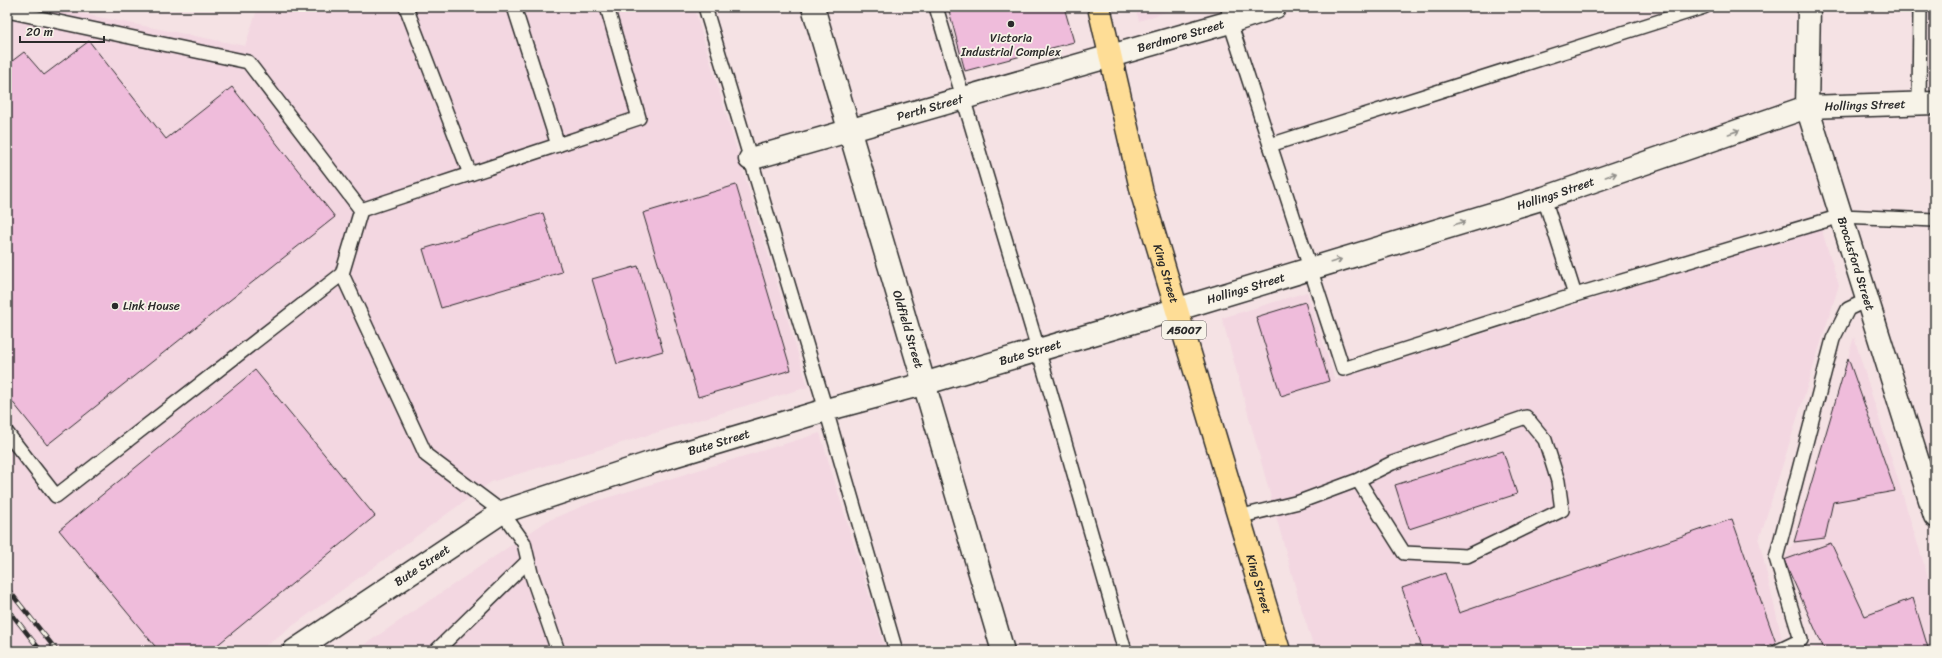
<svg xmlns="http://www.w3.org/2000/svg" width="1942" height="658" font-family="Sriracha,sans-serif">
  <rect width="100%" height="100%" fill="#f5e2e4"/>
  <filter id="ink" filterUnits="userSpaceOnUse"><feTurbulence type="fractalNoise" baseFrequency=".025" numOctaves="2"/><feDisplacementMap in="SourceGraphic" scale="8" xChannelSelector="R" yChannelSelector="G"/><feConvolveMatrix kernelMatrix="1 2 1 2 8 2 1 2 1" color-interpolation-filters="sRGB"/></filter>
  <g filter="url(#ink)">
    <g fill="#f3d7e1">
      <polygon points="7,7 48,7 245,46 258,7 694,7 808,387 491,482 258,651 7,651"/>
      <polygon points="1135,7 1181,7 1139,21"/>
      <polygon points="1821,228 1839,285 1759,540 1782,639 1756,651 1315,651 1300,604 1222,318 1307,292 1335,380"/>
      <polygon points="1854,337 1935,600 1935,651 1807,651 1821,644 1784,560 1794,542"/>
      <polygon points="820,433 886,651 355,651 547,521 590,503"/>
    </g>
    <g fill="#efbcdb" stroke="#2b2b2b">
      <polygon points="948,7 1064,7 1074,42 965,71"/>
      <polygon points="89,41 166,139 232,87 335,217 47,445 7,395 7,65 24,52 44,75"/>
      <polygon points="736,185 791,370 698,397 643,213"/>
      <polygon points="543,213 562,272 441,308 423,249"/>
      <polygon points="638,266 663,351 617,364 592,279"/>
      <polygon points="1305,302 1329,381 1281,396 1256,317"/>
      <polygon points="1848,358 1895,491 1833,502 1825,538 1794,542"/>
      <polygon points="255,370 375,516 210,651 159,651 59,530"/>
      <polygon points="1503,451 1517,494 1409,529 1395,485"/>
      <polygon points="1732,519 1776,643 1753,651 1412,651 1422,648 1402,588 1445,573 1459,613"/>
      <polygon points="1831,543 1865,616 1913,598 1929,651 1825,651 1784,560"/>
    </g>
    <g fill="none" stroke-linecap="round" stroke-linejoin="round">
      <defs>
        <g id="service">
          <polyline points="406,7 470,174"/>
          <polyline points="514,7 558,145"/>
          <polyline points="705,7 826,410 896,651"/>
          <polyline points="936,7 1038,349 1125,651"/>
          <polyline points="1228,7 1230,22 1343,369 1575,295 1841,216 1935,220"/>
          <polyline points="7,11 248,62 361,210 342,274 56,496 7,433"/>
          <polyline points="1919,103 1920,7"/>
          <polyline points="1270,145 1704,7"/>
          <polyline points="1544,198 1575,295"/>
          <polyline points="361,210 639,118 607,7"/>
          <polyline points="342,274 426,455 502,512 524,543 531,573 558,651"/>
          <polyline points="1238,517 1299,502 1358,480 1392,463 1526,417 1545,440 1558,481 1562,510 1467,556 1404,553 1358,480"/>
          <polyline points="436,651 528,561"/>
          <polyline points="1778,651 1801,640 1776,558 1833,339 1848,309 1867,300"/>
        </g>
        <g id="minor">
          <path id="s1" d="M813,7L1003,651"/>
          <path id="s2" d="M1809,7L1807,107L1935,516"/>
          <path id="s3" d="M750,159L1230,22L1275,7"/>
          <path id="s4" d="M294,651L502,512L653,462L826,410L923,384L1178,309L1544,198L1807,107L1935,103"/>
        </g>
        <g id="primary">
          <path id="s5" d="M1099,7L1143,197L1279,651"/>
        </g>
      </defs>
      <use href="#service" stroke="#2b2b2b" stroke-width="16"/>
      <use href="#minor" stroke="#2b2b2b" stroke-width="25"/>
      <use href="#primary" stroke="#2b2b2b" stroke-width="25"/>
      <use href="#service" stroke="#f7f3e8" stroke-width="13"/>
      <use href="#minor" stroke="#f7f3e8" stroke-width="22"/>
      <use href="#primary" stroke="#fedd96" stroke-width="22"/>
      <defs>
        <g id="rail">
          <polyline points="7,588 57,651"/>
          <polyline points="7,608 41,651"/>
        </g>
      </defs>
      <use href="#rail" stroke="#2b2b2b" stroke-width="4.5"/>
      <use href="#rail" stroke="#f7f3e8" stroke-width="3" stroke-dasharray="9" stroke-linecap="butt"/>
    </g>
    <defs><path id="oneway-shaft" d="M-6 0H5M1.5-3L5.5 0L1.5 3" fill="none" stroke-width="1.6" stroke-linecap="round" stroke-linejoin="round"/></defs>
    <g stroke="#918f8a">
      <use href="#oneway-shaft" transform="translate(1734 132) rotate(-19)"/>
      <use href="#oneway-shaft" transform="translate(1611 175) rotate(-19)"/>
      <use href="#oneway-shaft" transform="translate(1460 223) rotate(-17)"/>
      <use href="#oneway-shaft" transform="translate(1336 261) rotate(-17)"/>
    </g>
  </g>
  <g fill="#2b2b2b" stroke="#f7f3e8" stroke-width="1.5">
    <circle cx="1011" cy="24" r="4"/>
    <circle cx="115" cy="306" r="4"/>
  </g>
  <g text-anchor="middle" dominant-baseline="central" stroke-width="3.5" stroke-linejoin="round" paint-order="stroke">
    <rect fill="#f7f3e8" stroke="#686764" stroke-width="1" x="1162" y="321" width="44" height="18" rx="3"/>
    <g font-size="11" font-weight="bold" fill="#2b2b2b">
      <text x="1184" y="330">A5007</text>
    </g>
    <g font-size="12" fill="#2b2b2b" stroke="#f7f3e8">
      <text stroke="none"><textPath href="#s3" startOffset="448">Berdmore Street</textPath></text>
      <text stroke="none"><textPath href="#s4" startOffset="1675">Hollings Street</textPath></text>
      <text stroke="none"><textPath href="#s3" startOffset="187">Perth Street</textPath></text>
      <text stroke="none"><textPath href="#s4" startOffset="1351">Hollings Street</textPath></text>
      <text stroke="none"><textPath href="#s2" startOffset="264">Brocksford Street</textPath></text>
      <text stroke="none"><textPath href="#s5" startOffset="275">King Street</textPath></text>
      <text stroke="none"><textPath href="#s4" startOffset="1027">Hollings Street</textPath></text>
      <text stroke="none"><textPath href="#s1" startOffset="336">Oldfield Street</textPath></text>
      <text stroke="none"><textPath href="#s4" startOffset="802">Bute Street</textPath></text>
      <text stroke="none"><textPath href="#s4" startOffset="478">Bute Street</textPath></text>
      <text stroke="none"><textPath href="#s4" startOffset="154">Bute Street</textPath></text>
      <text stroke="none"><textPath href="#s5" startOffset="599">King Street</textPath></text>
    </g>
    <g font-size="12" fill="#2b2b2b" stroke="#f7f3e8">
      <text x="1011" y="38">Victoria<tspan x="1011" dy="14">Industrial Complex</tspan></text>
      <text x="123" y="306" text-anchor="start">Link House</text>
    </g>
  </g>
  <rect width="1942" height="658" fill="none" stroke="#f7f3e8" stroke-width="24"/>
  <rect x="12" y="12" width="1918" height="634" fill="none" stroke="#2b2b2b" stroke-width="1.5" filter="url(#ink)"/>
  <path d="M20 36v6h84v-6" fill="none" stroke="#2b2b2b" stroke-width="2"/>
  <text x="26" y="36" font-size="12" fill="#2b2b2b" stroke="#f7f3e8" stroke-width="3" paint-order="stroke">20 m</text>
</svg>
